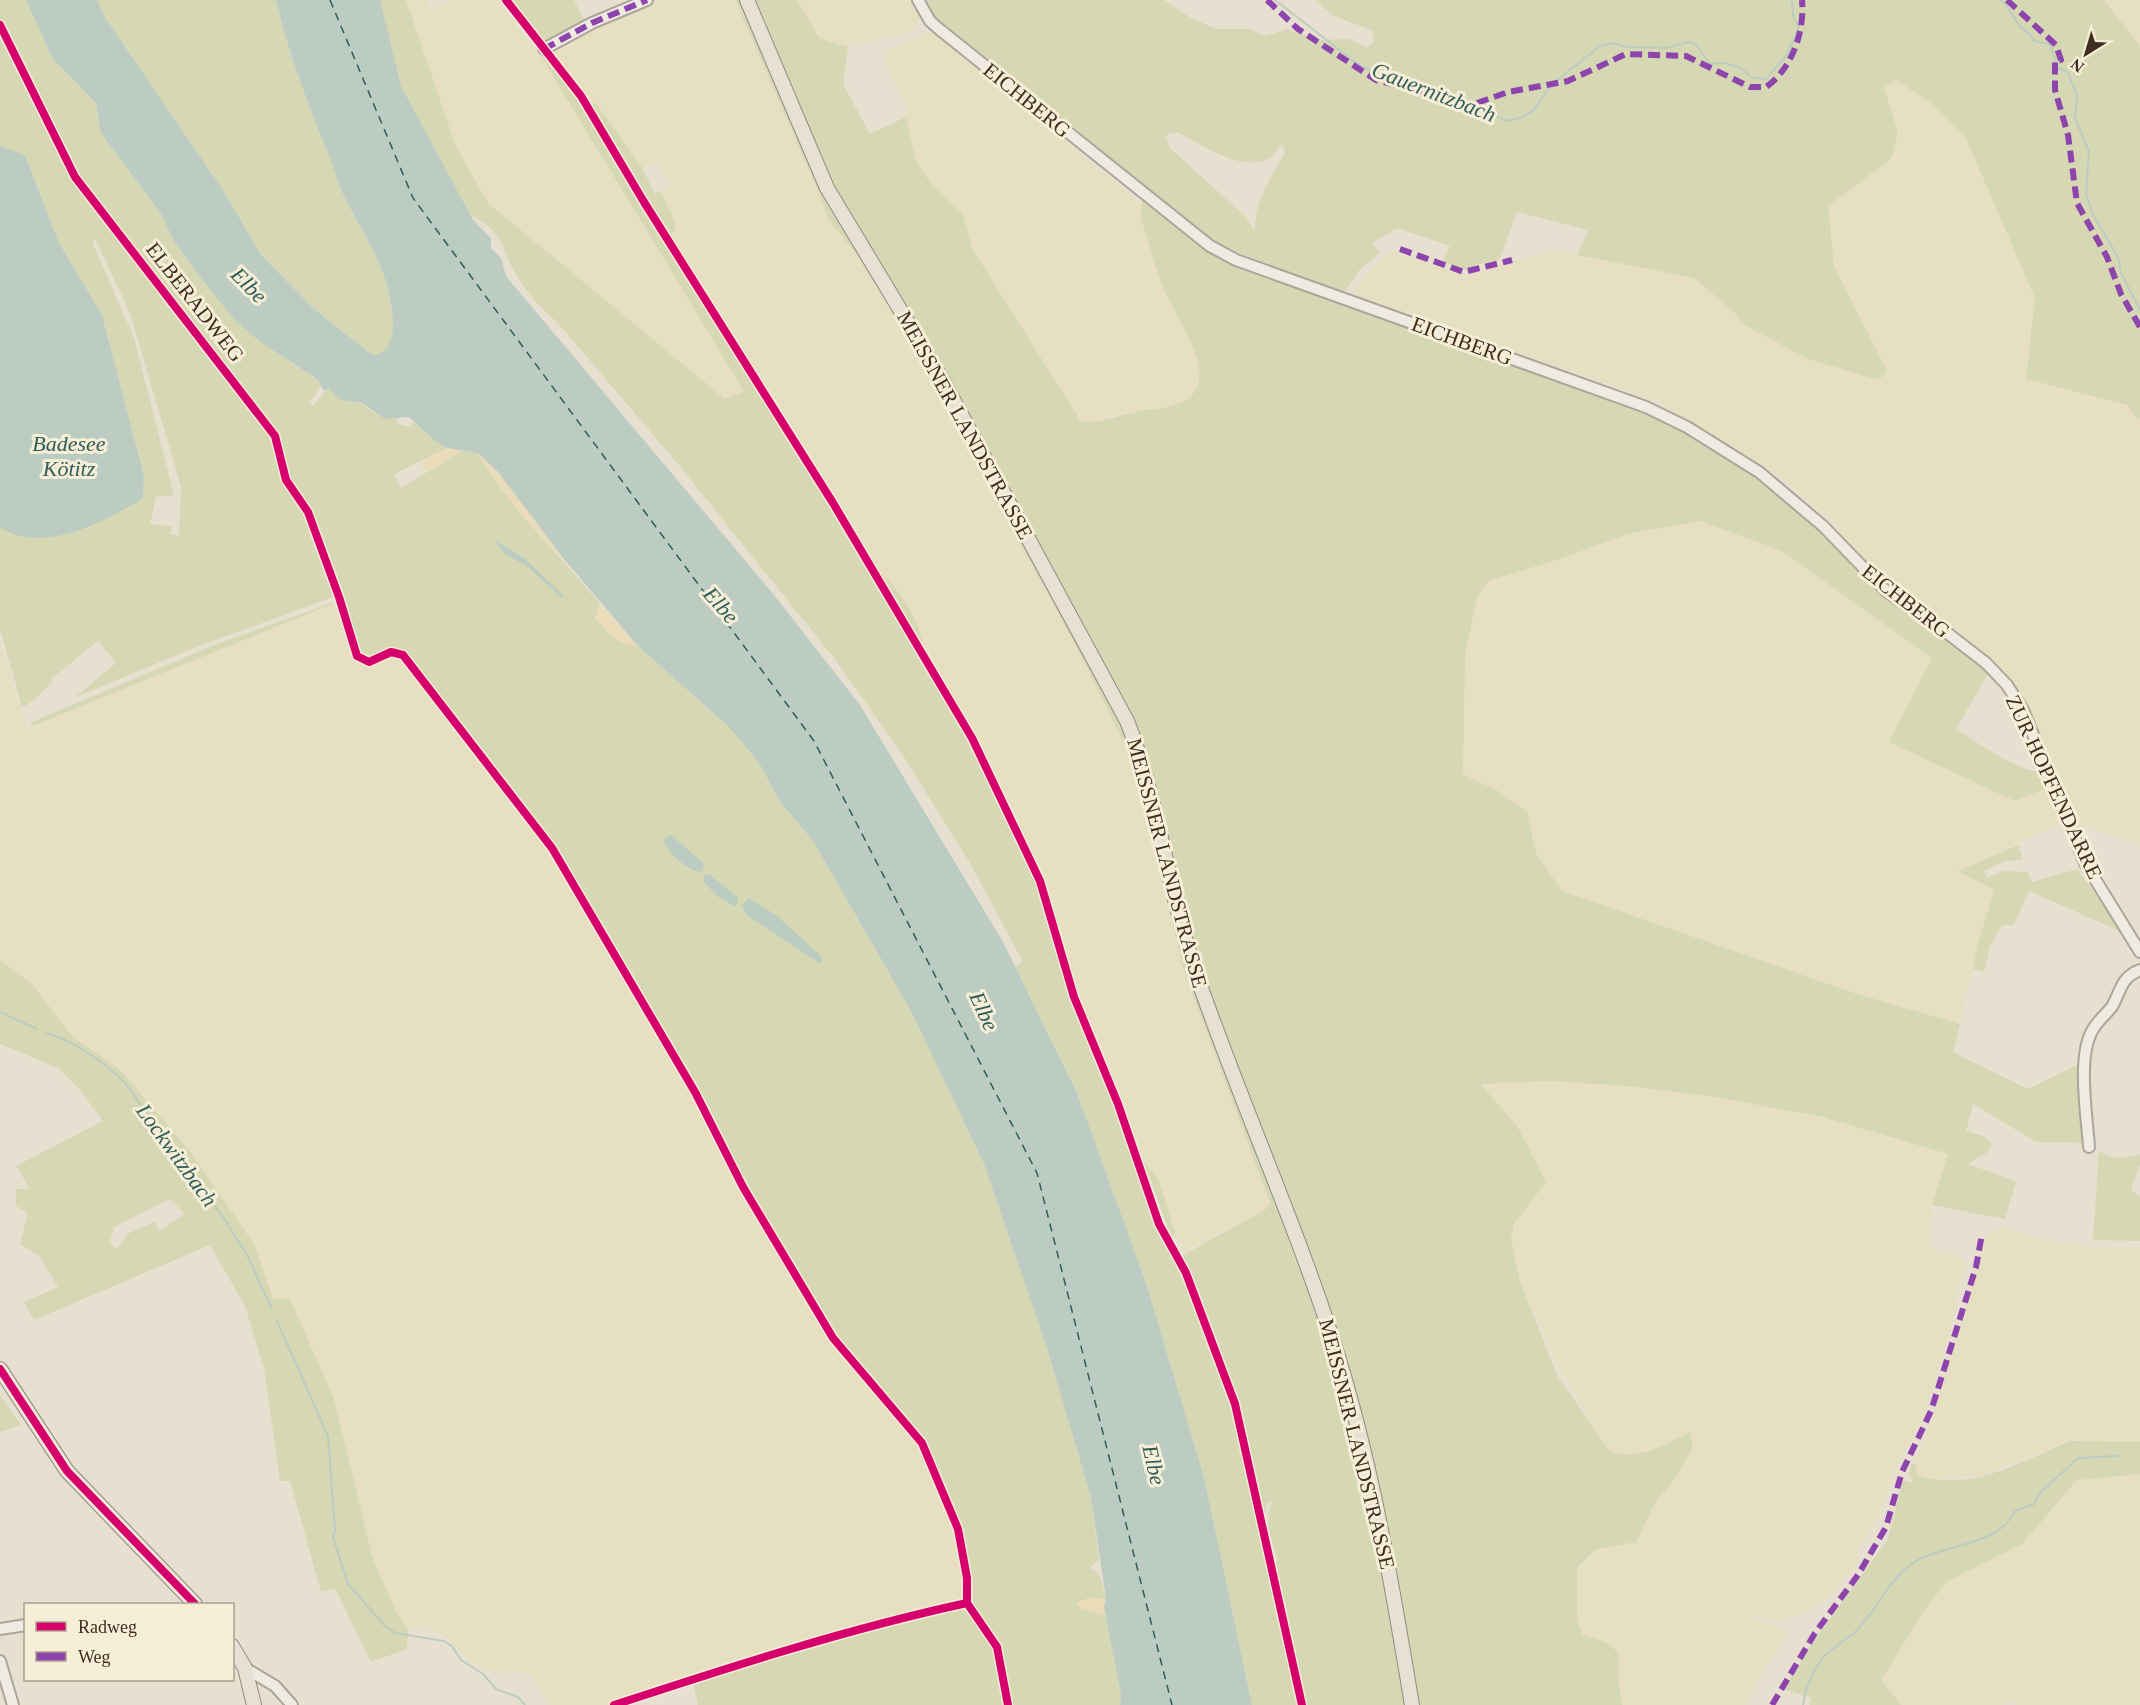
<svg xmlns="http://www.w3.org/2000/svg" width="2140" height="1705" font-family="'Times New Roman',serif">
  <rect width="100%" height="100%" fill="#e7e0d1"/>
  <g fill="#e6dfc2">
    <polygon points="406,0 427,0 430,11 454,0 498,0 541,56 574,108 639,219 745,391 725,399 488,203 456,147"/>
    <polygon points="658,0 735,0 820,195 828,219 855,252 884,298 970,451 1083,659 1128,751 1148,821 1184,971 1270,1204 1266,1209 1184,1252 1152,1170 1143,1160 1086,1022 1071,980 1042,879 976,737 923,648 923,637 892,582 879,572 668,237 675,231 675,222 661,191 669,187 658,163 643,169 597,105 588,100 551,51 591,26"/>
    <polygon points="797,0 910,0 920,18 912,31 848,47 819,38"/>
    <polygon points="2104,0 2140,0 2140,46 2131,35"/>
    <polygon points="927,32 934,33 1141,204 1143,226 1164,288 1198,357 1201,375 1197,390 1188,399 1170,409 1130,412 1088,423 1080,420 973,250 962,215 929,181 916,161 906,117 906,104 885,61 886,52"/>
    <polygon points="1896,80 1931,103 1965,136 2036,297 2026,379 2128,405 2135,417 2140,419 2140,844 2076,824 2022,696 2009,679 1961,635 1925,612 1887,583 1830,520 1784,478 1659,402 1353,295 1368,272 1392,251 1467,276 1554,250 1694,278 1734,312 1741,323 1887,371 1834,266 1828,206 1891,159 1898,133 1884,88"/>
    <polygon points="1700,521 1782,551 1932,658 1890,742 2015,801 2047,788 2061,823 1959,871 1994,890 1977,947 1960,1024 1857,994 1562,891 1535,851 1531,826 1463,774 1465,655 1471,617 1477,597 1487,581 1560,559 1627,534"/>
    <polygon points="334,602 338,604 355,658 358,661 370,664 392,654 406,661 539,838 610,952 690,1090 739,1184 831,1338 920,1443 955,1526 965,1580 964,1602 912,1612 734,1664 613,1705 550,1705 531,1675 519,1671 503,1674 481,1667 466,1657 449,1639 429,1630 408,1629 395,1610 372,1556 334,1399 273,1299 254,1244 189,1150 120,1070 72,1036 31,983 0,960 0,643 27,729"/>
    <polygon points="1550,1081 1626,1086 1710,1096 1823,1117 1948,1154 1932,1205 1929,1247 1960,1256 1967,1265 1955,1294 1957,1305 1925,1416 1896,1464 1882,1512 1857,1550 1859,1560 1834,1591 1812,1608 1783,1621 1738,1614 1774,1624 1787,1630 1788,1635 1758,1679 1746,1705 1622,1705 1618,1676 1619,1653 1607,1643 1583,1635 1577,1619 1577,1568 1596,1549 1636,1542 1655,1503 1676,1477 1689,1433 1646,1453 1627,1456 1610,1452 1560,1370 1519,1278 1511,1238 1514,1224 1546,1182 1479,1084"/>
    <polygon points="2005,1228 2031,1237 2097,1248 2140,1247 2140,1442 2070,1440 1984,1475 1929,1479 1918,1475 1915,1464 1934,1412 1985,1239 1994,1229"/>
    <polygon points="2140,1474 2140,1705 2016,1705 2011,1698 2002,1705 1901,1705 1880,1681 1925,1609 1946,1582 2022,1544 2077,1480"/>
  </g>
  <g fill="#d6d7b3" fill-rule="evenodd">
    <path d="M0,0H26L53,59L96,103L101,133L160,212L174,241L197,273L259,341L323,384L309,403L313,406L328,388L344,401C368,400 376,422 398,418L396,423L409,427L414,422L434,440L447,448L394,474L401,488L462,451L478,453C511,510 559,554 600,604L595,618C607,631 617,647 637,645L729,727L759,763L779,800L813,841L911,1011L984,1164L1046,1345L1091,1497L1099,1560L1090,1568C1103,1574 1103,1587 1106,1599L1087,1598L1081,1609L1108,1616L1121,1695L1120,1705H698L693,1683L735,1669L734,1664L912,1612L964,1602L965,1580L969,1579L958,1522L924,1441L835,1336L748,1190L686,1071L549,839L404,654L393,650L369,660L359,657L340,594L309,510L289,481L277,436L129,243H125L273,436L287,486L309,522L336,596L194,648L74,698L116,663L98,641L51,679L53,682L30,703L22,707L0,628V527L35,539L105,519L143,498L144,476L102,315L59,243L25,155L0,146ZM95,238L130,313L176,469L181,487L179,536L170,534L173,526L150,524L156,497L174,495L134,338L93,244Z"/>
    <path d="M97,0H276C288,52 307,102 327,151C333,165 337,181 343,194C358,226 382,259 389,294C393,313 400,354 372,355L314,309L261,255L225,193L106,19Z"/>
    <path d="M380,0H406L456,147L488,203L725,399L744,391L541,56L545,55L573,91L641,207L876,579L960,724L1038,888L1073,1002L1123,1125L1158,1226L1185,1277L1232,1403L1297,1705H1252L1204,1477L1146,1283L1077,1093L1015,966L1023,962L970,863L904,757L834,658L678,464L557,322C540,308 528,294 517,276C500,247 504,231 470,215L401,86Z"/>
    <polygon points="510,0 574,0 586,24 545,44"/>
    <polygon points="735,0 743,0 809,156 909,331 998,496 995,498 884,298 855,252 828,219 820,195"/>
    <path d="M751,0H797L819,38L848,47L843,84L870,134L906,117L916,161L929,181L963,215L973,250L1080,420C1099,426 1126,412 1147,410C1239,403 1187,339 1164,290C1157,274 1153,255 1147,238C1143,226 1137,209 1144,198L1198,243L1636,406L1670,422L1752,470L1795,505L1889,599L1946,637L1944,641L1946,638L1989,672L1956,729C1974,740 2024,776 2042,771L2050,786L2047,788L2015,801L1889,742L1932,658L1782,551L1700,521L1627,534L1560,559L1488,581L1477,597L1465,655L1463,774L1498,791L1527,812L1536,853L1562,891L1857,994L1960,1024L1953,1052L2028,1089L2083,1062L2085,1143L2036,1142L1973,1104L1966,1131L1986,1137L1991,1144L1989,1151L1968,1164L2016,1181L2005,1219L1932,1205L1948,1154L1823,1117L1710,1096L1626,1086L1550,1081L1480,1084L1517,1126L1546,1182L1514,1224L1511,1238L1519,1278L1557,1375L1610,1452C1641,1460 1662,1446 1690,1432L1693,1447L1676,1477L1655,1503L1636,1542L1596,1549L1577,1568V1619L1583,1635L1607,1643L1619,1653L1618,1676L1622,1705H1417L1348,1380L1197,967L1150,772L824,169Z"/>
    <path d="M922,0H1164L1191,18L1216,29H1250L1265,36L1287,29L1319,40L1350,39L1366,47L1375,42L1372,30L1333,16L1315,0H2104L2140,46V419L2135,417L2128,405L2026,379L2035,298L1965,136L1931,103L1896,80L1884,88L1898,133L1891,159L1828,206L1834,266L1887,371L1879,380L1808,359L1741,323L1734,312L1694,278L1578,255L1588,230L1517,212L1500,259L1476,265L1474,269H1465L1442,262L1450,246L1397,228L1372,243L1380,253L1360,269L1343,294L1207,240L939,21ZM1177,132C1201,144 1242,174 1270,158C1275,155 1278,148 1282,144L1285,153C1271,177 1254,201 1255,231L1246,217L1170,148L1166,137L1169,133Z"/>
    <polygon points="588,100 597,105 643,169 654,193 661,191 675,222 675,231 668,237"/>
    <polygon points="1002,503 1132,744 1158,849 1318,1309 1359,1454 1409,1705 1304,1705 1273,1564 1278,1561 1268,1526 1271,1501 1267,1503 1264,1519 1234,1395 1182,1256 1266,1209 1270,1203 1184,971 1148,821 1128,751 1083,659 999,504"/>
    <path d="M879,572C897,585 923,626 923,648Z"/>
    <polygon points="334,602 332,604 30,727 32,722 212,646"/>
    <polygon points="2018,845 2023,859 2003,862 1984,871 1987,878 2004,871 2028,872 2032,882 2077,869 2124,933 2029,891 2014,925 2002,925 1990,946 1984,972 1973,969 1977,947 1994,890 1958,871"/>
    <path d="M0,960L31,983L72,1036L120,1070L189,1150L254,1244L273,1299H290L334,1399L372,1556L395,1610L408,1629L407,1649L371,1662L335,1588L321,1592L290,1481H280L264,1368L245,1306L210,1245L34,1320L24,1302L58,1287L40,1257L20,1244L28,1213L16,1206V1189H30L16,1166L103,1121L79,1089L58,1068L0,1044ZM170,1199L185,1214L159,1231L155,1222L129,1233L116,1250L110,1241L114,1227Z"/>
    <path d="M2099,1151C2113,1160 2124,1158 2140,1155V1164L2131,1190L2140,1197V1241L2093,1240Z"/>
    <polygon points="1143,1160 1159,1181 1175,1233 1172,1238"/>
    <polygon points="0,1395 21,1425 0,1432"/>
    <path d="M2070,1441L2140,1442V1474L2077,1480L2022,1544L1946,1582L1925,1609L1881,1680L1901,1705H1810L1811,1698L1784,1689L1814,1641L1888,1539L1903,1480L1914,1483L1909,1475L1911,1464H1915L1918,1475C1970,1493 2023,1461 2070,1441Z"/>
  </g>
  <g fill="#eadcb9">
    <polygon points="447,448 462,451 426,472 420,463"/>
    <path d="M478,453L506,481L564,559C531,528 501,493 478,453Z"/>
    <path d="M600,604L637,645C617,647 607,631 595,618Z"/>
    <polygon points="1088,1598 1106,1599 1104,1606 1108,1616 1081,1609 1076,1604"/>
  </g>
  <g fill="#bcccc2">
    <path d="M26,0H97L106,19L225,193L261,255L314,309L372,355C400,354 393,312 389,294C382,258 358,226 343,194C337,181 333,165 327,151C307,102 288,52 276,0H380L401,86L473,220L491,238V248L501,258L506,276L774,595L860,705L1003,942L1077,1093L1146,1283L1204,1477L1252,1705H1120L1121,1695L1104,1606L1106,1599L1091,1497L1046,1345L984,1164L911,1011L813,841L779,800L759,763L729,727L637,645L564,559L498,472L478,453L447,448L434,440L409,417L385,419L362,403L341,400L328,388L324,391L318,380L259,341L234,319L197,273L174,241L160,212L101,133L96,103L53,59Z"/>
    <path d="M0,146L25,155L59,243L102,315L144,476L143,498C105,521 43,556 0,527Z"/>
    <polygon points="494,540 524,558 564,596 561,597 527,566 505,554"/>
    <path d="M671,835L704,864L701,872C687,871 668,852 663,840Z"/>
    <polygon points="705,875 710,875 737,897 738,903 734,906 717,896 703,881"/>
    <polygon points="748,898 776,915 822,957 822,962 819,963 748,916 742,906"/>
  </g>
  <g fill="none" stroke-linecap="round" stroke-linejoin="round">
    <g stroke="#bcccc2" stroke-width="2">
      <polyline points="1275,0 1355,62 1376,74 1469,101 1506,121 1520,118 1533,111 1551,85 1600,46 1614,43 1627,47 1666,48 1689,42 1696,45 1710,64 1725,63 1741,68 1751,77 1766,79 1787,55 1799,27 1793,16 1792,0"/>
      <path d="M2001,0C2009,7 2012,15 2018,24C2023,31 2031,32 2034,41L2050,44L2058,68L2068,73L2077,96L2075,118L2089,151L2086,194L2093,215L2118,257L2121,273L2140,310"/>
      <polyline points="0,1012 37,1029"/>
      <path d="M47,1033C75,1042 105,1062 125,1083L223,1217L247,1255L272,1309"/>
      <polyline points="277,1321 328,1436 335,1531 333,1537 348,1584 384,1625 395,1633 444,1641 452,1646 461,1660 483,1674 496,1689 518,1697 525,1705"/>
      <path d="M1803,1705C1805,1689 1810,1676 1819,1663C1826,1651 1843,1642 1854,1633C1878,1612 1887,1578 1916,1561C1948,1543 1997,1547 2015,1511L2034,1504L2039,1494L2078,1458L2118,1456"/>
    </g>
    <polyline stroke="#2f5d5a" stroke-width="1.5" stroke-dasharray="8 6" stroke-linecap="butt" points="330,0 413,198 814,741 1037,1173 1172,1705"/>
    <defs>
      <g id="minor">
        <polyline points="918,0 930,21 939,29 1210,246 1236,260 1646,407 1687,427 1759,472 1823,526 1886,591 1946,632 1986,663 2007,685 2023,710 2085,863 2140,952"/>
        <polyline points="544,49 592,23 647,0"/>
        <path d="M2089,1147C2087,1116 2077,1058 2092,1031C2097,1021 2107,1014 2113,1005C2121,989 2122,977 2140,970"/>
        <polyline points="0,1629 26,1625"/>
        <polyline points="0,1661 13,1705"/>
        <polyline points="245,1668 275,1686 292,1705"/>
      </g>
      <g id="major">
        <path d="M747,0L827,188L943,381L1127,721C1160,804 1168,895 1198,979C1241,1103 1295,1222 1335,1347C1372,1463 1392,1585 1412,1705"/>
        <polyline points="0,1369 67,1471 195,1604"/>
        <polyline points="232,1646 245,1668 254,1705"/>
      </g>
    </defs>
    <use href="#minor" stroke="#ada599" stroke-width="14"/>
    <use href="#major" stroke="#928b80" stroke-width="16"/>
    <use href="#minor" stroke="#efebe3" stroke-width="10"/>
    <use href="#major" stroke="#e6e1d4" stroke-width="14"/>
    <g stroke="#8e44ad" stroke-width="6" stroke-dasharray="12 6" stroke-linecap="butt">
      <polyline points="1267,0 1298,29 1376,80 1471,105"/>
      <polyline points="2007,0 2056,45 2061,60 2055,61 2055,90 2068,135 2077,203 2107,257 2121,294 2140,327"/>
      <polyline points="544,49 592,23 647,0"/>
      <path d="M1477,103L1508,92L1568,81L1626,54L1686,56L1750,87H1766C1792,69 1805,31 1802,0"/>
      <polyline points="1400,249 1464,272 1512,260"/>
      <polyline points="1772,1705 1815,1633 1858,1575 1886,1527 1902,1472 1931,1411 1976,1267 1982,1234"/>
    </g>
    <defs>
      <g id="cycleway">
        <polyline points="506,0 581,96 644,202 833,503 972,738 1040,881 1074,997 1118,1104 1159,1224 1186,1273 1235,1404 1302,1705"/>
        <polyline points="0,25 75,177 275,436 286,480 308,512 339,597 357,656 369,662 391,652 403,655 552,848 695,1092 743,1187 833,1338 922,1443 958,1529 967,1578 967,1603 997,1647 1008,1705"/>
        <polyline points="0,1369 67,1471 195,1604"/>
        <path d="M614,1705C730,1667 847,1629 967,1603"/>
      </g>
    </defs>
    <use href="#cycleway" stroke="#f7eed8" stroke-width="11"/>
    <use href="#cycleway" stroke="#d6006c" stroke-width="8"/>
  </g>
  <g text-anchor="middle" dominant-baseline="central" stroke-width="6" stroke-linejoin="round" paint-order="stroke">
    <g font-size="21" fill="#3d2e20" stroke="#f7eed8">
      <text transform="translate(1027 100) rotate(39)">EICHBERG</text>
      <text transform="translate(195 302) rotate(52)">ELBERADWEG</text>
      <text transform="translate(1462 341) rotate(20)">EICHBERG</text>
      <text transform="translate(965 425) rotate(61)">MEISSNER LANDSTRASSE</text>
      <text transform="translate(1906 601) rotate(38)">EICHBERG</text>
      <text transform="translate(2054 787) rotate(65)">ZUR HOPFENDARRE</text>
      <text transform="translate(1167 863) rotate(75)">MEISSNER LANDSTRASSE</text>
      <text transform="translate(1357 1444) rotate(76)">MEISSNER LANDSTRASSE</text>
    </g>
    <g font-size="22" font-style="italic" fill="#2f5d5a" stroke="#f7eed8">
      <text transform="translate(1434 92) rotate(21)">Gauernitzbach</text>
      <text transform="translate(249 285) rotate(45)">Elbe</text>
      <text x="69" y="443">Badesee<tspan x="69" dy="25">Kötitz</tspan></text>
      <text transform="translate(721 605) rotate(49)">Elbe</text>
      <text transform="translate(984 1011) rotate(66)">Elbe</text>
      <text transform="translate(177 1155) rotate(54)">Lockwitzbach</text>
      <text transform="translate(1154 1465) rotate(77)">Elbe</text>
    </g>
  </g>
  <rect x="24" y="1603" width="210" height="78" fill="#f7eed8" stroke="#ada18e" stroke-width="1.5"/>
  <rect x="36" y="1622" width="30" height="9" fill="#d6006c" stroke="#ada18e" stroke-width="1.5"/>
  <text x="78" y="1633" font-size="18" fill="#3d2e20">Radweg</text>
  <rect x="36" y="1652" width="30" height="9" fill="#8e44ad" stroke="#ada18e" stroke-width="1.5"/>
  <text x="78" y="1663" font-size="18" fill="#3d2e20">Weg</text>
  <g transform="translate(2086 54) rotate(217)" stroke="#f7eed8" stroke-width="4.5" paint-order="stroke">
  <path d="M0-4.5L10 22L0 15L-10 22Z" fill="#3d2e20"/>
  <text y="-9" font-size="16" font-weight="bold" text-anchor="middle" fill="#3d2e20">N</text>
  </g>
</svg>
